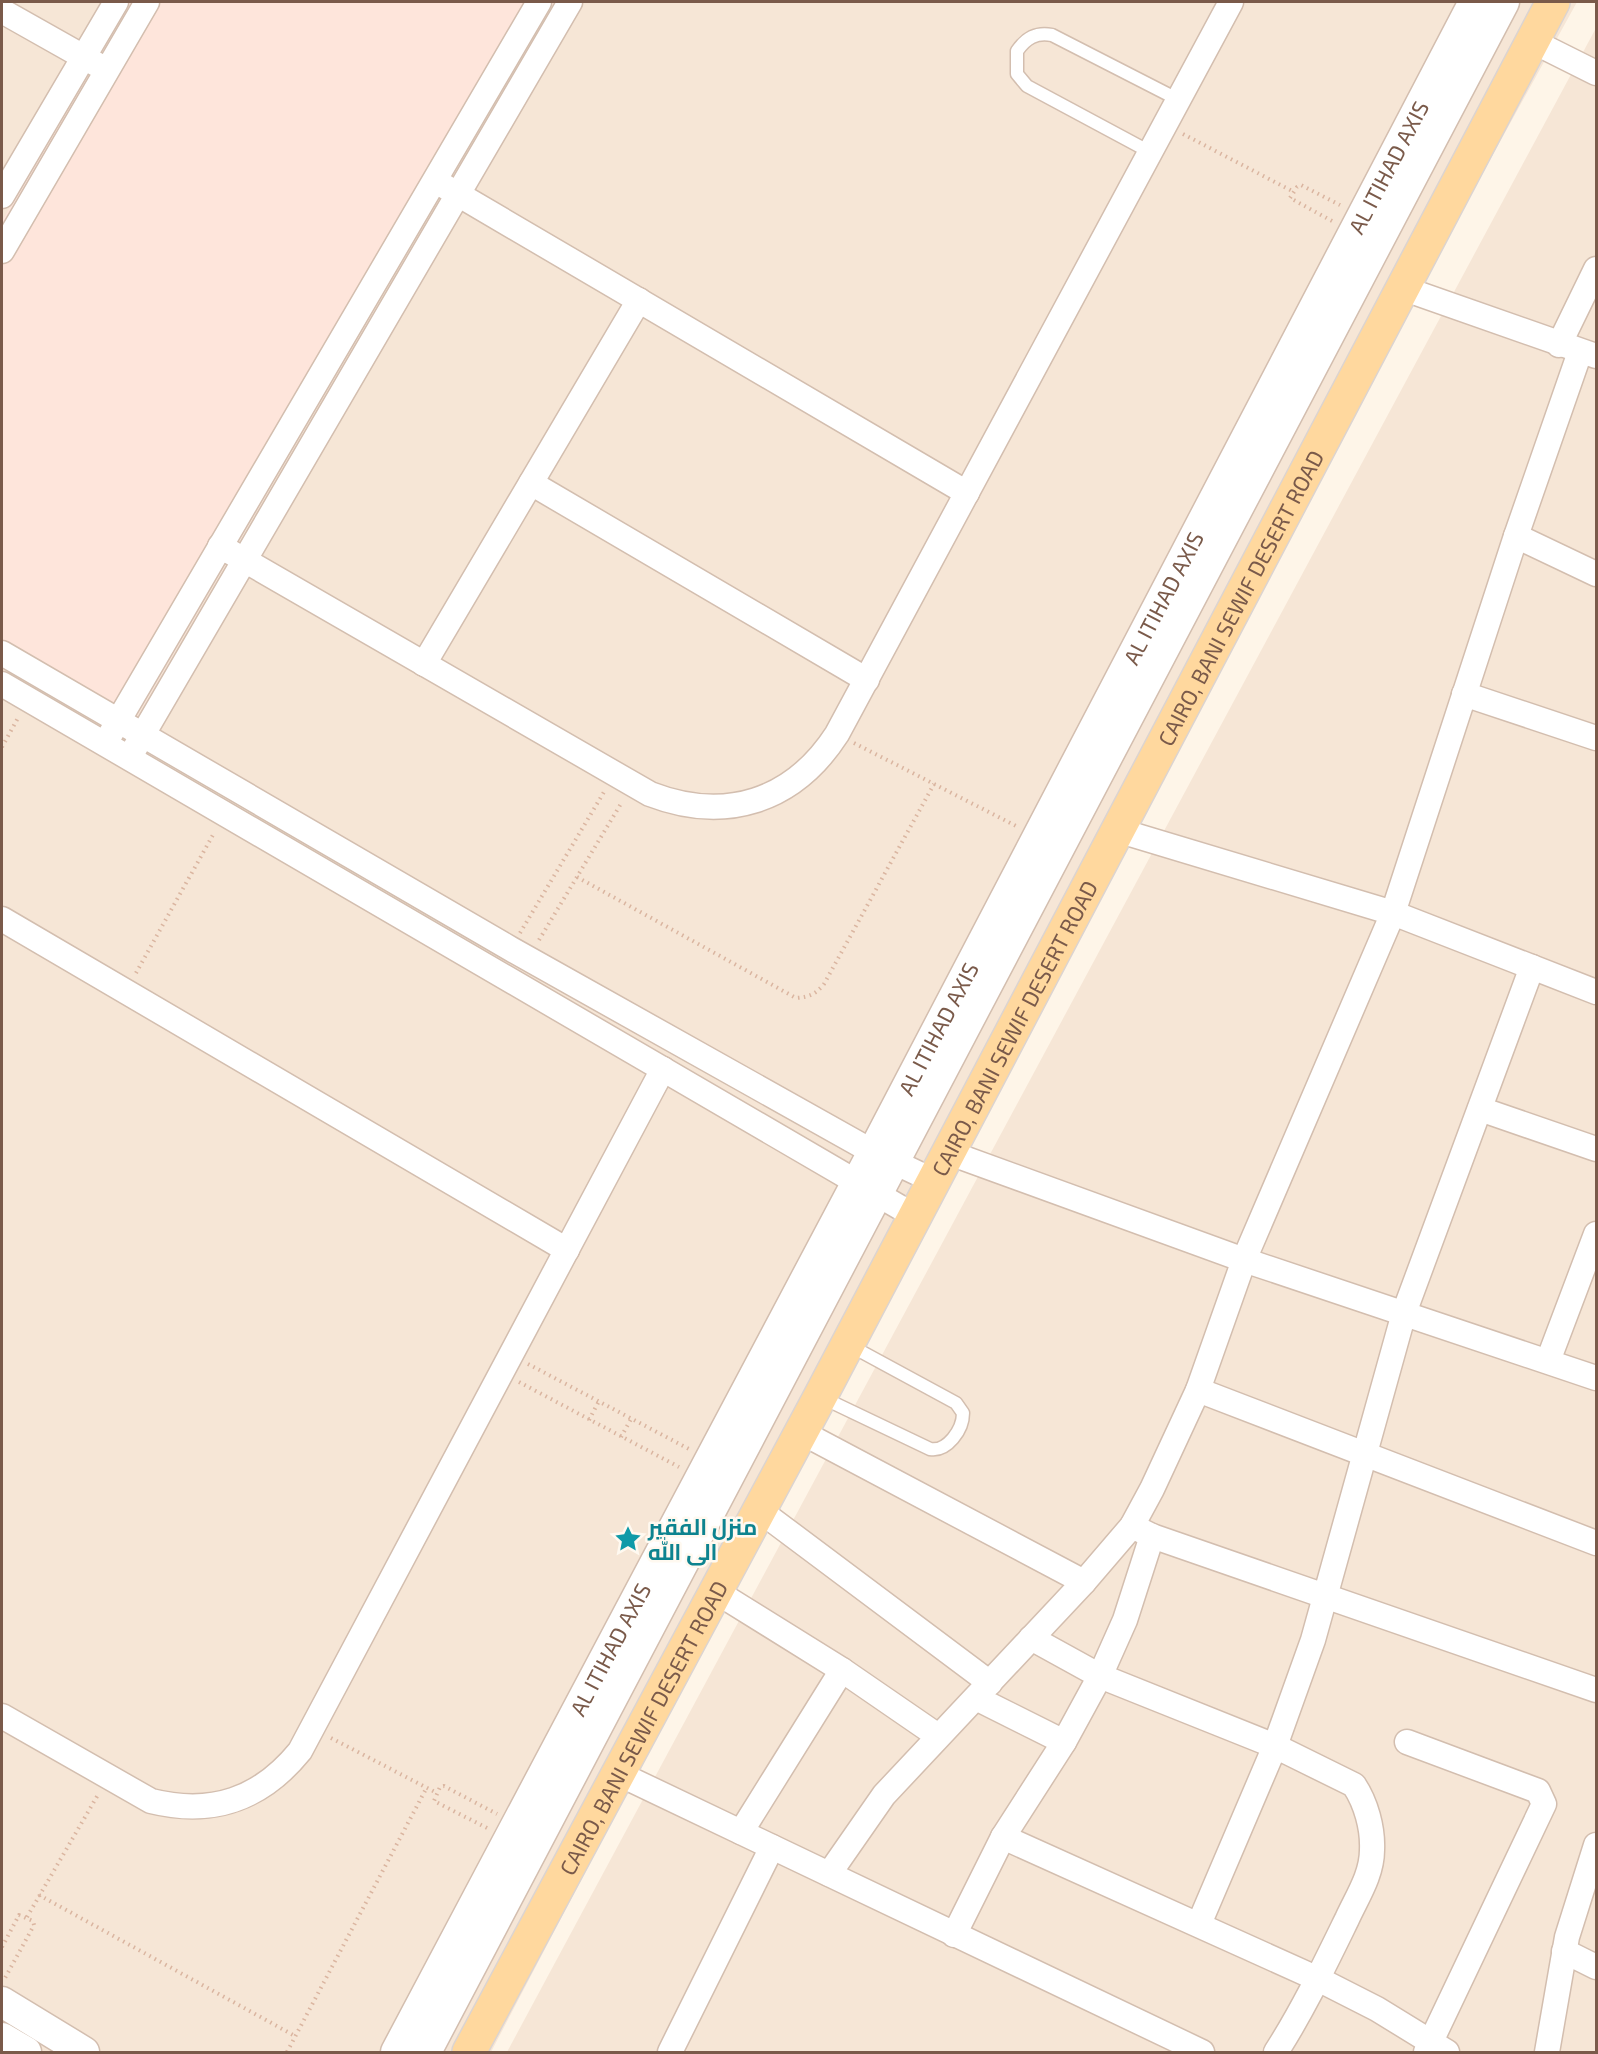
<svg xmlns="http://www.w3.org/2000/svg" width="1598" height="2054" font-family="'Exo 2',Cairo,sans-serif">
  <rect width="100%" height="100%" fill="#fef5e8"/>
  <g fill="#f6e6d6">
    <polygon points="2,2 1577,2 1356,403 491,2052 2,2052"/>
    <polygon points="1596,28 1596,2052 507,2052"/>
  </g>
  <polygon fill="#fee5db" points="130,2 554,2 125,737 2,666 2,221"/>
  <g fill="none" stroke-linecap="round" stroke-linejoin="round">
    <defs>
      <g id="service">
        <path d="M1150,152L1027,86L1017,74V51C1026,38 1036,32 1052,35L1179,100"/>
        <path d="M821,1397L930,1449C947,1452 963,1430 963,1413L956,1403L849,1345"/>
      </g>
      <g id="minor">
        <polyline points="2,11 96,64"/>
        <polyline points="1532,41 1596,73"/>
        <polyline points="444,186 967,493"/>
        <polyline points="2,196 116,2"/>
        <polyline points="2,251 147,2"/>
        <polyline points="1402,288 1596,356"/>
        <polyline points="1559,345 1596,269"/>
        <polyline points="531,483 867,680"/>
        <polyline points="1516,536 1596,574"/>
        <path d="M220,546L650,794C725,823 793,802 837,734L1231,2"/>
        <polyline points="2,653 511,949 873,1152 932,1180"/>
        <polyline points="424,664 639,300"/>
        <polyline points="2,684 913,1215"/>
        <polyline points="1464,694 1596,738"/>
        <polyline points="110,735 539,2"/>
        <polyline points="135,748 570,2"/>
        <polyline points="1117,830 1393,913 1596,992"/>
        <polyline points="2,919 567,1250"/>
        <polyline points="1480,1109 1596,1149"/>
        <polyline points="947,1152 1244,1260 1596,1378"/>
        <polyline points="1548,1361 1596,1234"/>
        <polyline points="1198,1390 1596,1543"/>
        <polyline points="801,1432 1084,1582"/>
        <polyline points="759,1510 990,1683"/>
        <polyline points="1132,1526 1152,1536 1596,1690"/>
        <polyline points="715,1591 842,1670 938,1736"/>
        <path d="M1031,1638L1100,1676L1275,1746L1354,1785C1366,1803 1373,1828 1372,1850C1372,1875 1357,1897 1347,1919C1325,1964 1303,2010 1276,2052"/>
        <polyline points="976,1698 1064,1742"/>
        <path d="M2,1716L151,1801C212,1816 260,1800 300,1751L663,1069"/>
        <polyline points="1407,1742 1538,1791 1544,1804 1426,2052"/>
        <polyline points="617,1773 1202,2052"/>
        <polyline points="741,1832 842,1670"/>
        <polyline points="1003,1837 1318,1979 1377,2009 1447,2052"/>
        <polyline points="829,1874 884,1795 1084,1582 1132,1526 1152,1489 1198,1390 1244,1260 1393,913 1516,536 1580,352"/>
        <polyline points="1199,1924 1275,1746 1313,1640 1404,1313 1532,967"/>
        <polyline points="954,1935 1003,1837 1064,1742 1100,1676 1125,1620 1152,1536"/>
        <polyline points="1564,1951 1596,1967"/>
        <polyline points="670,2052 772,1847"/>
        <polyline points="1547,2052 1567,1937 1596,1845"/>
      </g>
      <g id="tertiary">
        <polyline points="2,2002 84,2052"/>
        <polyline points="2,2038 26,2052"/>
        <path id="s1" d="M396,2052L873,1152L1474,2"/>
        <polyline points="426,2052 1504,2"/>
      </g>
      <g id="primary">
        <path id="s2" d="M469,2052L820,1397L1553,2"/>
      </g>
    </defs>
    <use href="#service" stroke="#d3beaf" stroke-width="15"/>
    <use href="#minor" stroke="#d3beaf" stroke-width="27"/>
    <use href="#tertiary" stroke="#d3beaf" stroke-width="33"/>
    <use href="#primary" stroke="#dcd4d0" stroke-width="36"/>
    <g stroke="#dab5a0" stroke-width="4" stroke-dasharray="1.5 4.5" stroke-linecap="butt">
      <polyline points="1183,134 1294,192"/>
      <polyline points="1332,221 1290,198 1297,187 1301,185 1340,205"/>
      <polyline points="854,743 1018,827"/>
      <polyline points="2,747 19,716"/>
      <path d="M577,877L796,998C809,997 816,994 824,984L934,784"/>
      <polyline points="520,933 604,792"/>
      <polyline points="539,940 622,802"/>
      <polyline points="136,973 214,833"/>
      <polyline points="528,1364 689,1449"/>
      <polyline points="519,1382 679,1467"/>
      <polyline points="589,1420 599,1401"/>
      <polyline points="621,1437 631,1419"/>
      <polyline points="331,1738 437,1793"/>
      <polyline points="487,1828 434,1801 440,1787 444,1786 497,1814"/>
      <polyline points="39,1895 295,2036"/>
      <polyline points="27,1917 99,1793"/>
      <polyline points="2,1947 19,1915 33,1921 34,1925 5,1978"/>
      <polyline points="287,2052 427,1787"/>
    </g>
    <use href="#service" stroke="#fff" stroke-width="12"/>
    <use href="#minor" stroke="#fff" stroke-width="24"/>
    <use href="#tertiary" stroke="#fff" stroke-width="30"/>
    <use href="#primary" stroke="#ffd89e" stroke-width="33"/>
  </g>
  <defs>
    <symbol id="sight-bare" viewBox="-9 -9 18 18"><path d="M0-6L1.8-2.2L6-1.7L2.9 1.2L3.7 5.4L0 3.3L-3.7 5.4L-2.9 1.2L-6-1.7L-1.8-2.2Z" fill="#0f9aa8" stroke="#fff9f0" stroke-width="2.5" paint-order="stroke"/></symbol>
  </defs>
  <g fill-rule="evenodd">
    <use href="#sight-bare" x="609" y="1520" width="38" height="38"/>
  </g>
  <g text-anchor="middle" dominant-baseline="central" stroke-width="5" stroke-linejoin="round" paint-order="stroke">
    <g font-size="22" fill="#7a5a4a" stroke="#fff9f0">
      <text stroke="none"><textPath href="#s1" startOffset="2130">AL ITIHAD AXIS</textPath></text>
      <text stroke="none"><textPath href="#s1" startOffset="1644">AL ITIHAD AXIS</textPath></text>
      <text stroke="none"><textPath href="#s2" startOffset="1646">CAIRO, BANI SEWIF DESERT ROAD</textPath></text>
      <text stroke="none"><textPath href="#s1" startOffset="1158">AL ITIHAD AXIS</textPath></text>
      <text stroke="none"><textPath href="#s2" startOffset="1160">CAIRO, BANI SEWIF DESERT ROAD</textPath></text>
      <text stroke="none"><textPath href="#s1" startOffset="456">AL ITIHAD AXIS</textPath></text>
      <text stroke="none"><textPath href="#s2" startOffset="368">CAIRO, BANI SEWIF DESERT ROAD</textPath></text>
    </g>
    <g font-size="22" font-weight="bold" fill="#0d838f" stroke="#fff9f0" text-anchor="start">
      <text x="648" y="1526">منزل الفقير<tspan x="648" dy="25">الى الله</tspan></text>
    </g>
  </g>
  <rect width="1598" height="2054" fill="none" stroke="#7a5a4a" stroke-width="6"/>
</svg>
